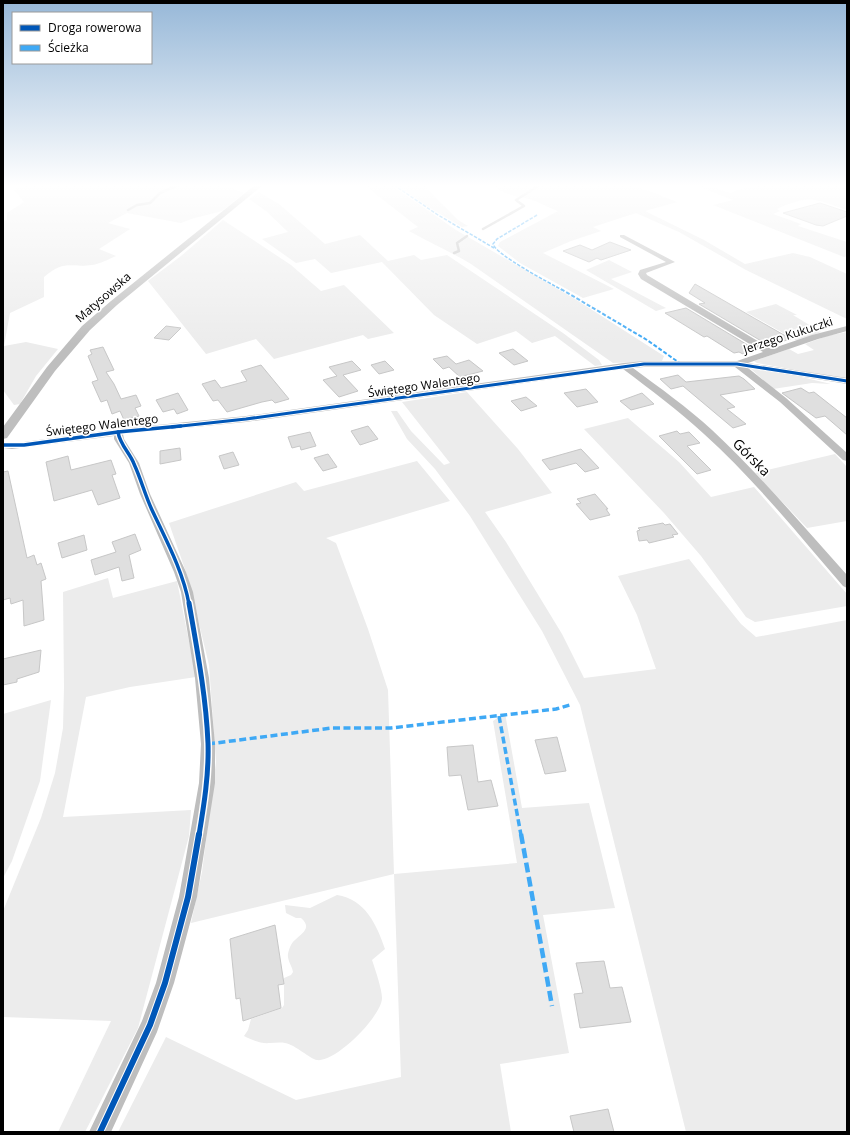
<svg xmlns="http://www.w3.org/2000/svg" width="850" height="1135" font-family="'Open Sans',sans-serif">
  <rect width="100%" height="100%" fill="#fff"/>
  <g fill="#ececec">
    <path d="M24,185H223L244,193L222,211L191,219L181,223L127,213L108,223L130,229L99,249L116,256C109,259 100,264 92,265C69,268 66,259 44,277V297L10,313L4,346L26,342L58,349L36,376L20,404L14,405L3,390V221L7,220V213L24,202L14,190L15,187Z"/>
    <path d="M364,185H391L456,230L575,299L664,356L662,361L613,363L471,264C451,252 430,243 409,231L418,227Z"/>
    <polygon points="397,185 440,185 426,188 458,220 468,226 462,227 427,206"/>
    <path d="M491,185H634L677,202L645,211L704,240L745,264L793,253L810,257L847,274V319L746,270L679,232L636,213L593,227L601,231L571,241L543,253L614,289L583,298L520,263L498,246L500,242L558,211C549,208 538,201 529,199C513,196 505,194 491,185Z"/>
    <path d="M695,185H706L730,193C762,179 812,185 847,185V210C814,199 811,194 777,209L780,211L773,214L801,224L798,226L847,242V256L844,257L713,205L733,200Z"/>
    <polygon points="259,192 279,204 325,244 360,235 388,261 414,255 421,260 447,255 563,333 599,360 602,365 595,366 555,336 532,343 516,331 477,344 434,315 382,262 331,273 315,259 296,263 262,239 288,232 266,211 249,199"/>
    <polygon points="223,220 291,265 321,291 344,285 394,333 368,339 363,335 274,359 256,339 206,354 148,281 181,256"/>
    <polygon points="609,260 632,272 611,279 666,308 656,311 586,270"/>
    <polygon points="776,304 797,315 793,315 821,332 797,341 746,312"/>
    <polygon points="847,332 847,379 757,363 754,361 789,349 798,354 814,350 805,344 827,336"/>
    <polygon points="751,369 793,375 831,384 812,383 773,389"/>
    <polygon points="467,392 518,449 552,493 485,512 506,542 562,634 584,678 656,669 637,615 618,576 689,559 741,624 756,637 847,620 847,1132 686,1132 580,705 542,631 470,516 435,469 407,439 391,411 397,411 411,431 444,465 450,463 402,402"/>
    <polygon points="628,418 679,462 711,497 754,487 847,594 847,606 755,622 746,617 701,556 664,513 584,429"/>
    <polygon points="835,454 847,467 847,521 807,528 755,473"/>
    <polygon points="417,461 450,501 326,538 336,543 368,629 388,690 394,874 517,863 493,721 505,713 522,808 589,803 615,908 543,915 569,1053 500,1064 511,1132 118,1132 166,1037 296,1100 401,1077 394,874 191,923 202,872 216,762 209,665 188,578 169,523 296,482 304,491"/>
    <polygon points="108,578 113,598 177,581 196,677 130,687 86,697 63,817 191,810 189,836 138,1028 85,1132 58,1132 111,1021 3,1017 3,911 41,818 55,773 63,728 64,687 63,592"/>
    <polygon points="51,700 40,781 12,861 3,878 3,714"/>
    <path d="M337,895C365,899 377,925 385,949L372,960C375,969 382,989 382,998C382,1016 335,1063 317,1060C310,1059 296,1045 285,1043C280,1042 275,1043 270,1043C261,1044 252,1040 244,1036L248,1030L251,1019L282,1008L284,1005V978L291,975L293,972C292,966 287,960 288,954C289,949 291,943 295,940C301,934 313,928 301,918H296L286,913L285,905L310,908Z"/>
  </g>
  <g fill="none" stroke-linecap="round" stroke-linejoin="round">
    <g stroke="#bfbfbf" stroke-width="2.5">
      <polyline points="128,210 137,205 150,203 160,193 178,185"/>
      <polyline points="483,229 524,206 516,200 540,185"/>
      <polyline points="454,253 459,251 457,243 467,236"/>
    </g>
  </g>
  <g fill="#dfdfdf" stroke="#c7c7c7">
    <polygon points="820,203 847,212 847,216 823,226 816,225 783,213"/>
    <polygon points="610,242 631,250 601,260 597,258 589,262 563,251 580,245 592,250"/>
    <polygon points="695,284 754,318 791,339 768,345 699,304 705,303 689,293"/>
    <polygon points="686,308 756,350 743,354 739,352 734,353 707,336 704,337 665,313"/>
    <polygon points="166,326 181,328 169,340 154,338"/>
    <polygon points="103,347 114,370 106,372 114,384 121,399 136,395 141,406 135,408 139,416 124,420 120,411 112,414 107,400 101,402 92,382 98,380 88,356 92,354 90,350"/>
    <polygon points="513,349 528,361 514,365 499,353"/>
    <polygon points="447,356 456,364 469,360 483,371 460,377 449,367 443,369 433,359"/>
    <polygon points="352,361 361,370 343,375 358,391 339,397 323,380 337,376 329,367"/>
    <polygon points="385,361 394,370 379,374 371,365"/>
    <polygon points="261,365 289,399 275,403 272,400 262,402 227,412 218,400 213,401 202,384 215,380 221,388 247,381 241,371"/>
    <polygon points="678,375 686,382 739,376 744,379 755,389 720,395 735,407 727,409 746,424 733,428 683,386 671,389 660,379"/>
    <polygon points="801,388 809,393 814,392 847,418 847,435 825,416 816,418 782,393"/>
    <polygon points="586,389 598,402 577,407 564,393"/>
    <polygon points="178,393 188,410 177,414 174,409 163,412 156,400"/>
    <polygon points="642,393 654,404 631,410 620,401"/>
    <polygon points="526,397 537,406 521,411 511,401"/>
    <polygon points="368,426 378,439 360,445 351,431"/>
    <polygon points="677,431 680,434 689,432 700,443 687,446 711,470 697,474 659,436"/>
    <polygon points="310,432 316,446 301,450 300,446 292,448 288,437"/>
    <polygon points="180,448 181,460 160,464 160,451"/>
    <polygon points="581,449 599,468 585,472 576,463 550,470 542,460"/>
    <polygon points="233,452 239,465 224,469 219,456"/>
    <polygon points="328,454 337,467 323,471 314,458"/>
    <polygon points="68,456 71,470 111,460 116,474 112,475 120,498 98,505 92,490 54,501 46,462"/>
    <polygon points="8,471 27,558 34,555 37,565 41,563 46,579 41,581 44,620 24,626 23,600 11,604 10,598 3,600 3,472"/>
    <polygon points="595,494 608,509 606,509 610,515 590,520 576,504 581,503 577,499"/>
    <polygon points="663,523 665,525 670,524 678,534 672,535 674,537 649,543 647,540 639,541 637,531 640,530 638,528"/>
    <polygon points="135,534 141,550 129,555 134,578 122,581 119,567 95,575 91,560 116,552 112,542"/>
    <polygon points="84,535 87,550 62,558 58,543"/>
    <polygon points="41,650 39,672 17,679 17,682 3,685 3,659"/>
    <polygon points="557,737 566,771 545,774 535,740"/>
    <polygon points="473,745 478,782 491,780 498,806 468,810 461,775 449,776 447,747"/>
    <polygon points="275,925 284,984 278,985 281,1008 243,1021 240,998 236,999 230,939"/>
    <polygon points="604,961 610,988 622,987 631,1022 580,1028 574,994 583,993 576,963"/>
    <polygon points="608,1109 614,1132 574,1132 570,1116"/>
  </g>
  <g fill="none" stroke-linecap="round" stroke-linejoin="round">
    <path fill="#bebebe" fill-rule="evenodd" d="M620,235H624L675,262L646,273L647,275L771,349L812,335L847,326V331L818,339L748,363L847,378V384L748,368L786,398L847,453V461L843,460L780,402L735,367H644L633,368C660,388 687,407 712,430C760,475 803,526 847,575V588L843,586C798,534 755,480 704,434C678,410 651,390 623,369L246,422L123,434L124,439L139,463L150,494L186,572L193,592L209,678L215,744V783L197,897L174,983L157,1032L111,1132H89L142,1021L156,983L179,897L199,783L201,744L195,678L181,592L174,572L140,494L129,463L114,439V436L12,449L3,448V442H24L118,429L246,416L624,363L644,361H737L763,352L641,279L638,274L640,270L666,262L620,237Z"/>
    <polygon fill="#bebebe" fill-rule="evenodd" points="255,185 263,185 117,305 90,330 55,371 7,438 3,439 3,427 47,367 82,326 111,301"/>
    <g stroke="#3fa9f5" stroke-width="1.5" stroke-dasharray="3.5 1.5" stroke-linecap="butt">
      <polyline points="394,185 438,215 494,248"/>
      <path d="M537,215L497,239L493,244C496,255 550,283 562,290"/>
    </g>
    <polyline stroke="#3fa9f5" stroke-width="2" stroke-dasharray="4 2" stroke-linecap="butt" points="561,289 647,340 681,364"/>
    <g stroke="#3fa9f5" stroke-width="3.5" stroke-dasharray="7 3.5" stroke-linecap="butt">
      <polyline points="499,716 521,835"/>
      <polyline points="208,744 332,728 391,728 556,709 570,705"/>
    </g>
    <polyline stroke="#3fa9f5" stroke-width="4.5" stroke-dasharray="10 4.5" stroke-linecap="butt" points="521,834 552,1006"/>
    <defs>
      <polyline id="cycleway-far3" points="172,427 246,419 644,364 737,364 847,381"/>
      <g id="cycleway-far2">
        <path d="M118,432C120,445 130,453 134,464C141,479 145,495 152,510C166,540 183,571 189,604"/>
        <polyline points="3,445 24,445 118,432 181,426"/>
      </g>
      <path id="cycleway-far1" d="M189,603C197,649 206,696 208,743C209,774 204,805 199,835"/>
      <polyline id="cycleway" points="100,1132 150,1025 165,983 188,897 199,834"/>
    </defs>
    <use href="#cycleway-far3" stroke="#fff" stroke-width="5"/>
    <use href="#cycleway-far2" stroke="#fff" stroke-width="6"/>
    <use href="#cycleway-far1" stroke="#fff" stroke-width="8"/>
    <use href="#cycleway" stroke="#fff" stroke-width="8"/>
    <use href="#cycleway-far3" stroke="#0057b8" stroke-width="3"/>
    <use href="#cycleway-far2" stroke="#0057b8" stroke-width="3.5"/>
    <use href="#cycleway-far1" stroke="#0057b8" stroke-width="5"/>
    <use href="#cycleway" stroke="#0057b8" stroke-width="6"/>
  </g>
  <linearGradient id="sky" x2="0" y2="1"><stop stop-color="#97b8d8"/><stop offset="0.54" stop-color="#fff"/><stop offset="1" stop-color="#fff" stop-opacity="0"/></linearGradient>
  <rect width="850" height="344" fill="url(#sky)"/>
  <g text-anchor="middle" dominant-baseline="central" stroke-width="3.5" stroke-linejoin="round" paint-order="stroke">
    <g font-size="12" fill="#000" stroke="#fff">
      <text transform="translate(103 297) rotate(-41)">Matysowska</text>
      <text transform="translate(788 335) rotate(-18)">Jerzego Kukuczki</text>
      <text transform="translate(424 385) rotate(-8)">Świętego Walentego</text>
      <text transform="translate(102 425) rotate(-7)">Świętego Walentego</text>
    </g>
    <g font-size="14" fill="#000" stroke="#fff">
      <text transform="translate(752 457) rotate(45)">Górska</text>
    </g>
  </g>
  <rect width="850" height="1135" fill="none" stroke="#000000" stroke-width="8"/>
  <rect x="12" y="12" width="140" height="52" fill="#ffffff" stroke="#999999"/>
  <rect x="20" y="25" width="20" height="6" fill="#0057b8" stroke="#999999"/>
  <text x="48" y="32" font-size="12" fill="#000000">Droga rowerowa</text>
  <rect x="20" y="45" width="20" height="6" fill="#3fa9f5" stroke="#999999"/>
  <text x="48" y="52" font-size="12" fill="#000000">Ścieżka</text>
</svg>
